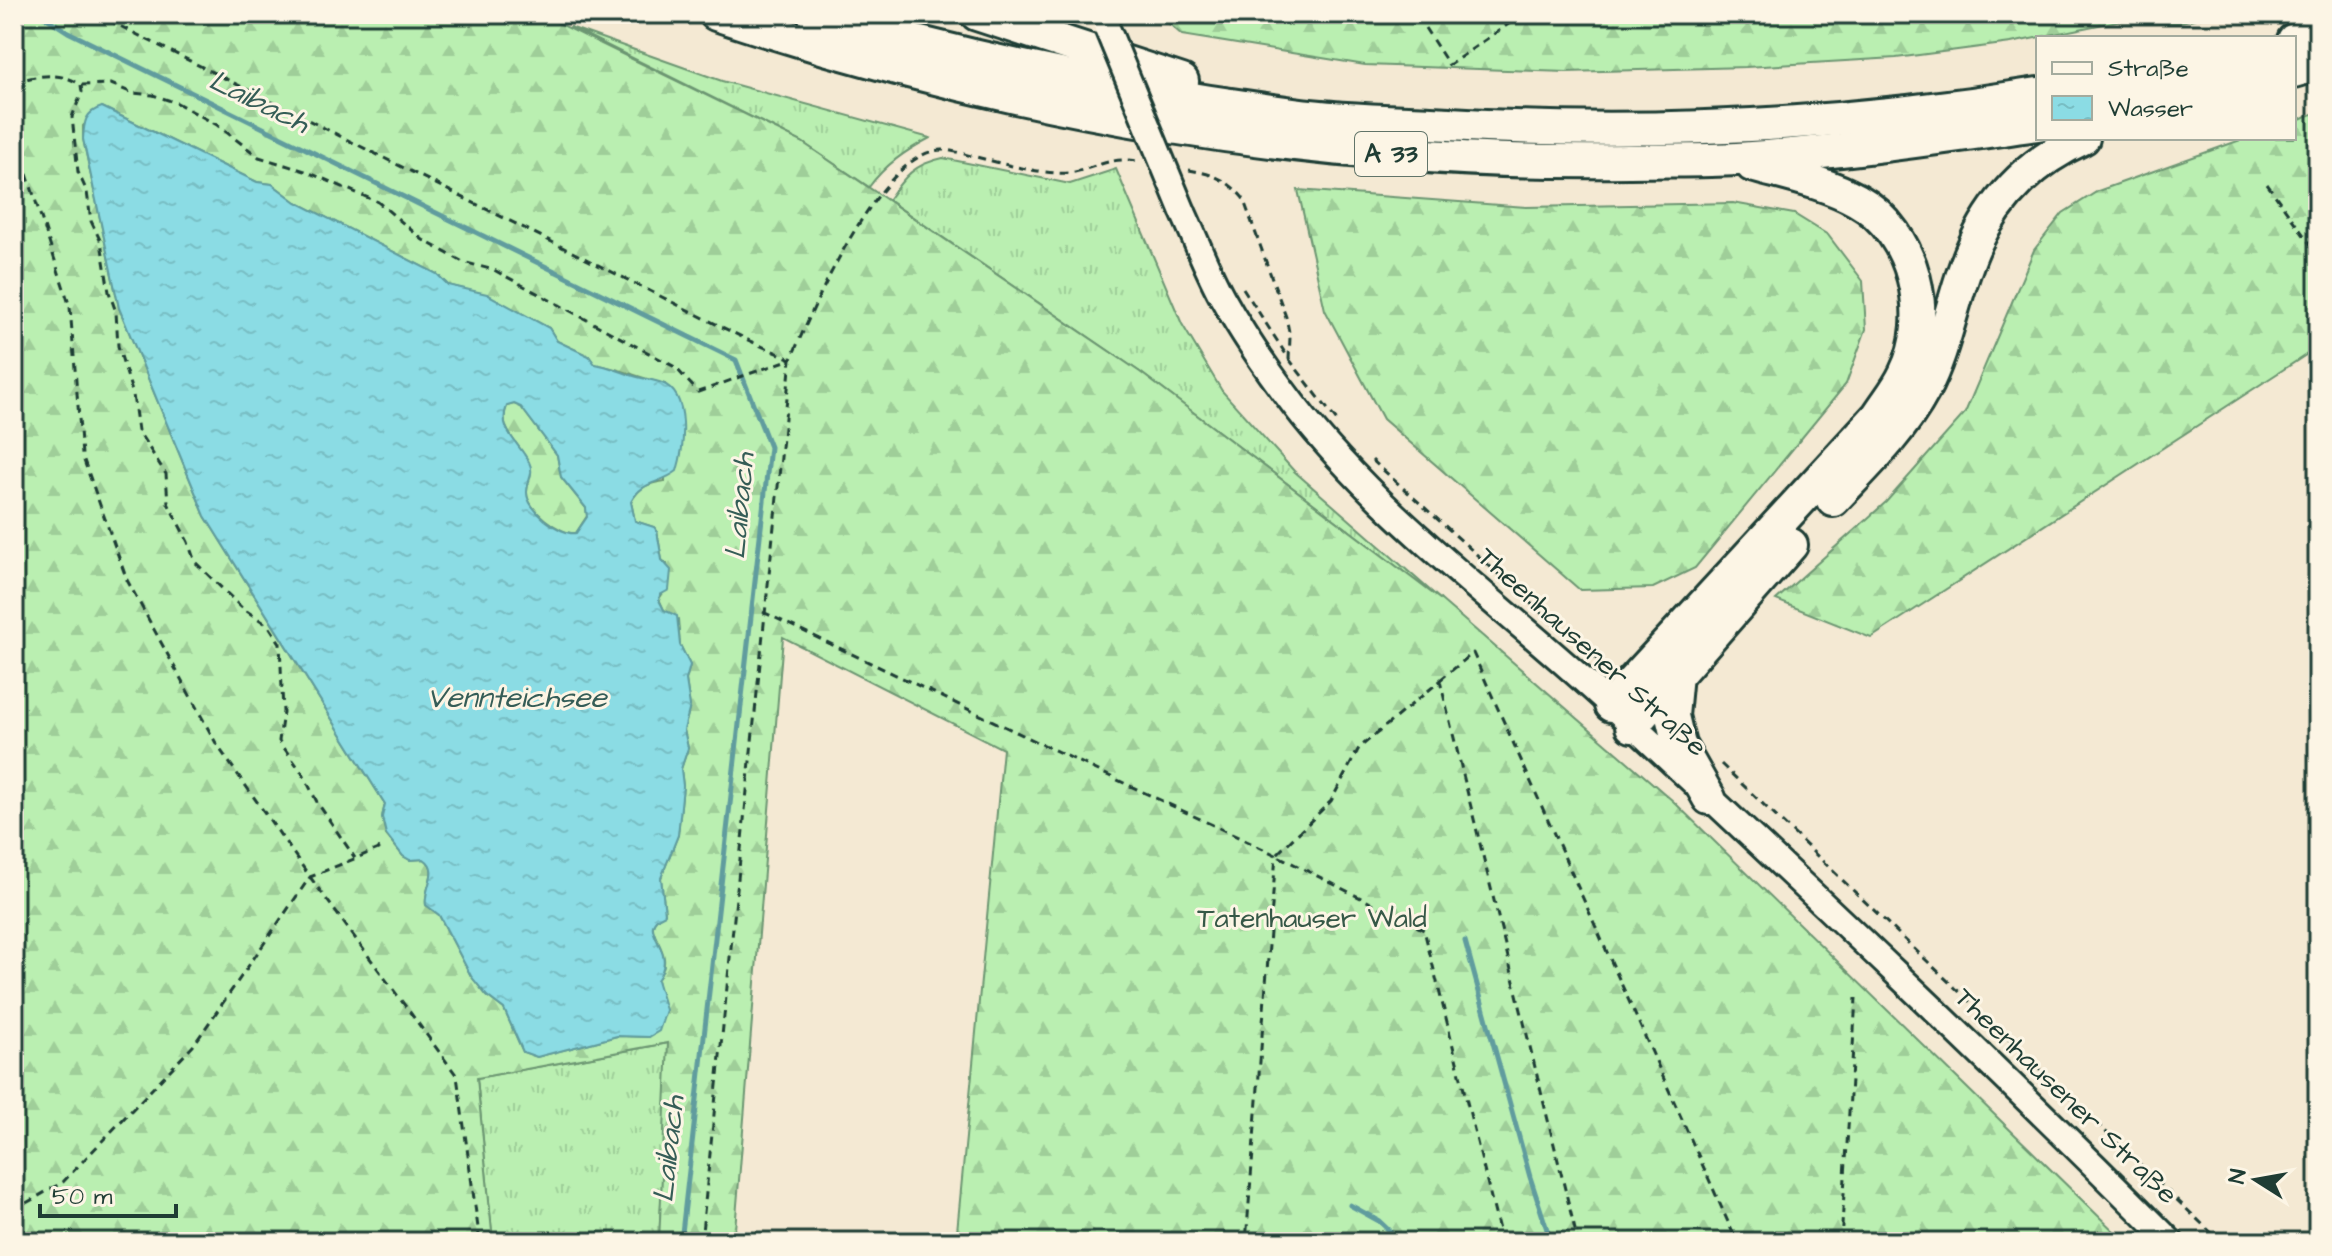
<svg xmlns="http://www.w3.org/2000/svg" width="2332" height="1256" font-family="'Architects Daughter',sans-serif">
  <defs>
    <pattern id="grass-tufts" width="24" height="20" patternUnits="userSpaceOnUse" patternTransform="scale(2)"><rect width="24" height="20" fill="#baefb1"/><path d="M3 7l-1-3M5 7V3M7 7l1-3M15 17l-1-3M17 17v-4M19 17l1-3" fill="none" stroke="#9fce99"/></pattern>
    <pattern id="forest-firs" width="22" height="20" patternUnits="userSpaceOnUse" patternTransform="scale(2)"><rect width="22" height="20" fill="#baefb1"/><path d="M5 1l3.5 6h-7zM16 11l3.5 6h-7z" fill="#9fce99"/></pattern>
    <pattern id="water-ripples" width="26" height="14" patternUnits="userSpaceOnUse" patternTransform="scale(2)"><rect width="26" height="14" fill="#8bdce4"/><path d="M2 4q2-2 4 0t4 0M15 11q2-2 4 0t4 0" fill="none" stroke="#78bec4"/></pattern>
  </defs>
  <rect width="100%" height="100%" fill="#f4e9d3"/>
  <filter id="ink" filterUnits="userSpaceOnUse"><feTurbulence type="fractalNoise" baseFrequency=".0125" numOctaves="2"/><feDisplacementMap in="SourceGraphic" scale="16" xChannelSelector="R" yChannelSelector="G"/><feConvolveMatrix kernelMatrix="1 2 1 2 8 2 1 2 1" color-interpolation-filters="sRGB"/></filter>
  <g filter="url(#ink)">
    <g fill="url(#grass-tufts)" stroke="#6c9672" stroke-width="2">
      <path d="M570,27L722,81L930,138C905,151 885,165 869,187L802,142Z"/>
      <path d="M943,158L1070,184L1116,169L1182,324L1222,391L1294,471L1441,600L1140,372L888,200C904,177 914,164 943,158Z"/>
      <polygon points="669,1043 659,1242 493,1242 477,1078"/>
    </g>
    <g fill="url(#forest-firs)" stroke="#6c9672" stroke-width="2" fill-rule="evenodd">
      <path d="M14,14H540L802,142L1140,372L1441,600L1673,801L2125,1242H956L1003,749L783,637L734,1242H659L668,1043L477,1078L493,1242H14ZM102,107L257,182L272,184L296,202L437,274L448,285L487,295L549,328L557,341L589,356L594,364C618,368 641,378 665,384V481C648,483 639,487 631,502L635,521L654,527L657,531L662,560L667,564L663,593L659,599L664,610L678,619L680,645L690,665L686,680L690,706L684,730L688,748L681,769L683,786L678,835L661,878L665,913C631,930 682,948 657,980C662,1012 674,1009 649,1037L617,1036L537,1057L523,1052L504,1009L487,996L471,976L439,915L426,905C423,888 441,870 424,859L410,860L403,856L386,835L382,817L385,804L205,516L119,308L83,139V126Z"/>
      <polygon points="1158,14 2214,14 2177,23 2118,21 2011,43 1896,58 1746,67 1567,72 1365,65 1182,35"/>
      <polygon points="2318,112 2318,347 1871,638 1776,600 1886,502 1965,413 2034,250 2063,213 2098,191 2246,138 2294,138 2294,121"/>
      <polygon points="1298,190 1526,207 1733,203 1794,214 1828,235 1863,281 1866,329 1846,384 1695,568 1653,588 1580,590 1383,419 1325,310"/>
      <path d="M514,404L521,407L557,455L561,477L586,508L587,516L576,533C560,535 526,509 527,492C527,480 535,474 528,462C519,442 497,429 507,406Z"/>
    </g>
    <path fill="url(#water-ripples)" stroke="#609c9e" stroke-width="2" fill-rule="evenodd" d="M102,107L257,182L272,184L296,202L437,274L448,285L487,294L549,328L557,341L589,356L595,364C608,366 618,371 631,375C641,379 652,379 662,383C691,394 684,448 677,471C659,485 642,480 631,502L635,521L654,527L657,531L662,560L671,570L669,590L660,595L659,600L664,610L677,616L680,645L690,665L686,680L690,706L684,730L688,748L681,769L683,786L678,835L661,878L665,914C631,929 681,948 657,980L666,1010L659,1031L649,1037L617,1036L537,1057L523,1052L504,1009L487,996L471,976L439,915L426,905C423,888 441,870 424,859L410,860L403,856L386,834L382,817L385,804L205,516L119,308L83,139C84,122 85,112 102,107ZM514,404L521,407L557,455L561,477L586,508L587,517L576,533C560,536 526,509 527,492C527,480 535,474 529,462C519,442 497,430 507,406Z"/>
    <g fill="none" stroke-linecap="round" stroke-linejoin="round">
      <g stroke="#609c9e" stroke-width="5">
        <polyline points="40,14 68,32 736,360 770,447 681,1242"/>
        <polyline points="1465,941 1530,1177 1551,1242"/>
        <polyline points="1350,1205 1379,1221 1396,1237 1396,1242"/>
      </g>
      <defs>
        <path id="secondary" d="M1183,212C1196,240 1207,270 1222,297C1243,335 1268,371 1294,405C1384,522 1507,608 1614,708C1802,883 1990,1060 2171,1242"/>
        <g id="motorway">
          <path d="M716,14C1010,112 1319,166 1629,161C1665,160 1701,161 1737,159C1838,153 1938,138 2038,124"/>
          <path d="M814,14C971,60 1132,93 1294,114C1339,120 1386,121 1431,123C1634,136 1837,127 2038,94"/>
          <polyline points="977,14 1182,81"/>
          <polyline points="2294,40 2318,33"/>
          <polyline points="2294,71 2318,64"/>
          <path d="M1833,500C1865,466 1901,432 1923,391C1948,344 1953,290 1976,242C1998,195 2036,159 2083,138"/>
          <polyline points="1676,674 1672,716 1679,745 1709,798"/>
          <path d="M1611,705L1878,416C1887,402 1898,389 1905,374C1934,317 1915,232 1857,200C1825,182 1787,175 1752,165"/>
          <polyline points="1632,726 1791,545"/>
        </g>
      </defs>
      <use href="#secondary" stroke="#1f3d34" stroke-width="30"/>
      <use href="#motorway" stroke="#1f3d34" stroke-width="38"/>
      <g stroke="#1f3d34" stroke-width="3" stroke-dasharray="8 6" stroke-linecap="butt">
        <polyline points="96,14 750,341 791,359"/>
        <polyline points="1425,28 1449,65 1523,14"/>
        <path d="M14,83C35,75 61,71 81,85L111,84L132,93L153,95L177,103L217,125L259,157L305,171L378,202L423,240L463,262L494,270L675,367L698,392L791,359"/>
        <polyline points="81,85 82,92 72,117 78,172 87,192 91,221 101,242 109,292 116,312 118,346 133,395 138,431 166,474 168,503 188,542 195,562 242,608 269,626 280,643 283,712 279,741 303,774 317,802 355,858"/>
        <polyline points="14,134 70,307 82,455 127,580 217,745 310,877 457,1076 480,1242"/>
        <path d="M1189,170C1213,174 1227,179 1243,198L1286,317L1290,337L1289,359"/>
        <polyline points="2267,184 2318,255"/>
        <polyline points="1243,288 1289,359 1340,425"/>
        <polyline points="1372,460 1566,635"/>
        <polyline points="763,612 1276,855 1246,1242"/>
        <polyline points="1581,648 1610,668"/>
        <polyline points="1440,680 1473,653 1737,1242"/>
        <polyline points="1721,764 2221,1242"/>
        <polyline points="14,1210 63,1182 193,1046 310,877 383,847"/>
        <path d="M701,1242L791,359C813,308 881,149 943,150C952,150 963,154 972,156C1000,163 1027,171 1056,173C1086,176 1103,155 1138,161"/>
        <polyline points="1502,1242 1424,930 1276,855 1331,801 1359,748 1440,681 1578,1242"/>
        <polyline points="1841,1242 1856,998"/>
      </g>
      <use href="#secondary" stroke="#fcf5e5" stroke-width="24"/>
      <use href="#motorway" stroke="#fcf5e5" stroke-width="32"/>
      <defs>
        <polyline id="secondary-bridge" points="1107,28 1183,212"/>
      </defs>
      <use href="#secondary-bridge" stroke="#1f3d34" stroke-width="30" stroke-linecap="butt"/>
      <use href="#secondary-bridge" stroke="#fcf5e5" stroke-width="24"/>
    </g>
  </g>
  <g text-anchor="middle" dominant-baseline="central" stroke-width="6" stroke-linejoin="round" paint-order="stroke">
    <rect fill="#fcf5e5" stroke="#617469" stroke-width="2" x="1355" y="132" width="72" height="44" rx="6"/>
    <g font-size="26" font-weight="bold" fill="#1f3d34">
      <text x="1391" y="154">A 33</text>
    </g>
    <g font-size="28" fill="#1f3d34" stroke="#fcf5e5">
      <text transform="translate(1592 652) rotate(42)">Theenhausener Straße</text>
      <text transform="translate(2066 1096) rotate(44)">Theenhausener Straße</text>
    </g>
    <g font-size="28" fill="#365847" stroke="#fcf5e5">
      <text x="1312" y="918">Tatenhauser Wald</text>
    </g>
    <g font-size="30" font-style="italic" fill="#355d57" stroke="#fcf5e5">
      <text transform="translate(259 102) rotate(26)">Laibach</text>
      <text transform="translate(740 506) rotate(-85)">Laibach</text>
      <text x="517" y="698">Vennteichsee</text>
      <text transform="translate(669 1149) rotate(-84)">Laibach</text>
    </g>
  </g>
  <rect width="2332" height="1256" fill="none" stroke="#fcf5e5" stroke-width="48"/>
  <rect x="24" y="24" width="2284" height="1208" fill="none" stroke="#1f3d34" stroke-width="3" filter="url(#ink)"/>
  <rect x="2036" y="36" width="260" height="104" fill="#fcf5e5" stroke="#a4ab9e" stroke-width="2"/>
  <rect x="2052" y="62" width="40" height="12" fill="#fcf5e5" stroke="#a4ab9e" stroke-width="2"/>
  <text x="2108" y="76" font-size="24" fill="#1f3d34">Straße</text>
  <rect x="2052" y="96" width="40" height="24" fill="url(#water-ripples)" stroke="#a4ab9e" stroke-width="2"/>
  <text x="2108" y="116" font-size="24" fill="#1f3d34">Wasser</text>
  <g transform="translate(2256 1180) rotate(281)" stroke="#fcf5e5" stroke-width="6" paint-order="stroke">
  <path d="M0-6L14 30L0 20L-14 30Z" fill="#1f3d34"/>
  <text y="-12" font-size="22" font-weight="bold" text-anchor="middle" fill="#1f3d34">N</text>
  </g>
  <path d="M40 1204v12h136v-12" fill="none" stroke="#1f3d34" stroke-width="4"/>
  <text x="52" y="1204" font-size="24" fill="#1f3d34" stroke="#fcf5e5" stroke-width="6" paint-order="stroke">50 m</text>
</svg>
